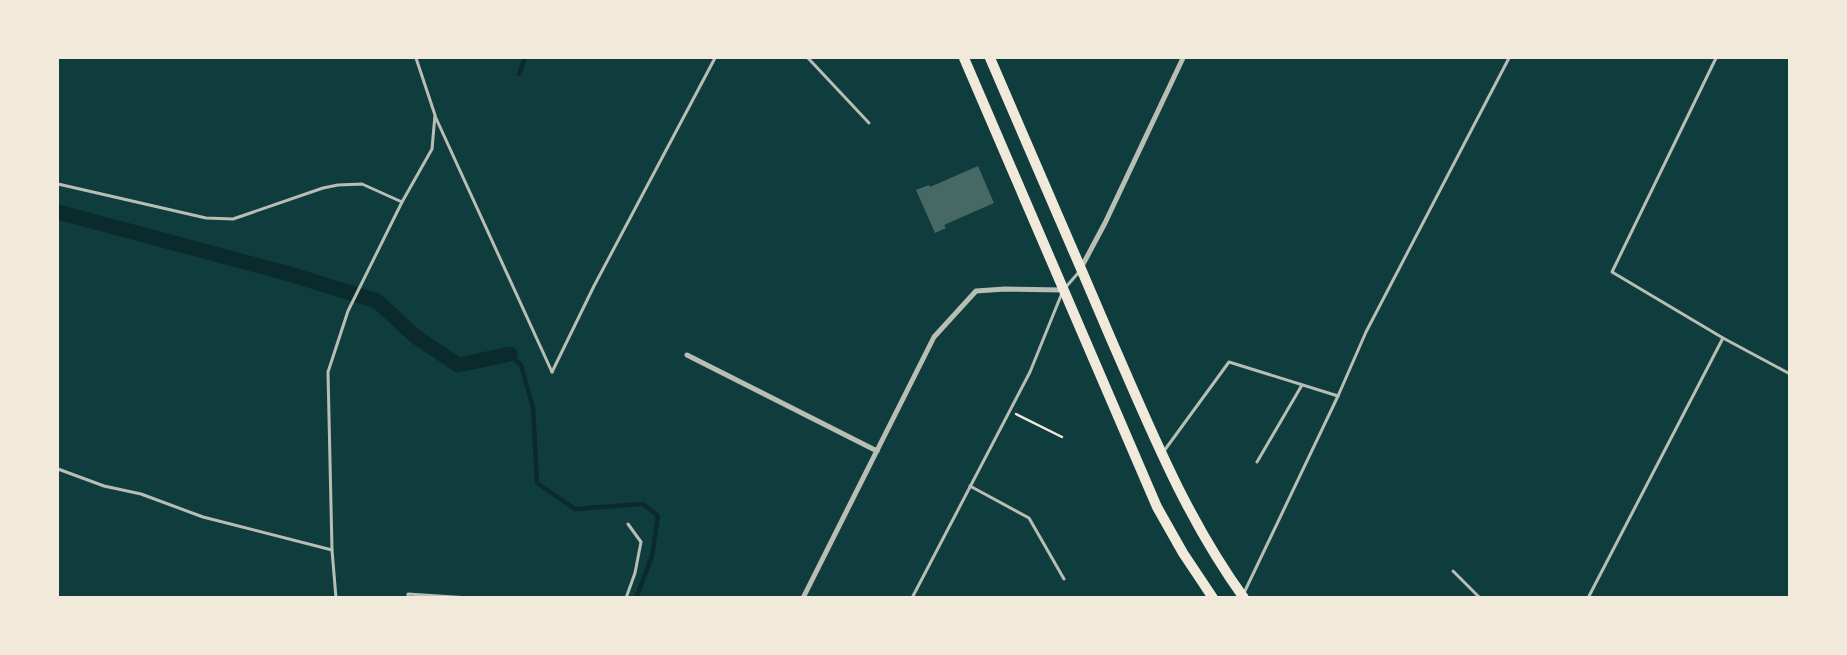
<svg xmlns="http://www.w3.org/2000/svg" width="1847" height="655" font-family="Ubuntu,sans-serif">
  <rect width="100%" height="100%" fill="#0f3d3e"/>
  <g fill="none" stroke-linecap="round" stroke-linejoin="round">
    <g stroke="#0a2a2b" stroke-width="4.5">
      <polyline points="519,74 525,58"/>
      <polyline points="510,354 521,365 533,408 537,483 575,509 643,504 658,516 652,556 636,598"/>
    </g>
    <polyline stroke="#0a2a2b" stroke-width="15" points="58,212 286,273 377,301 415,336 458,365 510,354"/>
  </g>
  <polygon fill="#486865" points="978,166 994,203 944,225 946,228 935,233 916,190 929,185 930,187"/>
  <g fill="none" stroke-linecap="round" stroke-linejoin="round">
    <polyline stroke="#f1e9da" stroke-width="2.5" points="1016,414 1062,437"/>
    <g stroke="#b8beb3" stroke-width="3">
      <polyline points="808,58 869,123"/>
      <polyline points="1716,58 1612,272 1723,338 1790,374"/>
      <polyline points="435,116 552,372"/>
      <polyline points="58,184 206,218 233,219 323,188 338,185 362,184 402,202"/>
      <polyline points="1065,288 1079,272"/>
      <polyline points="552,372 594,286 715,58"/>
      <polyline points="1164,451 1229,362 1338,396"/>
      <polyline points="1257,462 1302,385"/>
      <polyline points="58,469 104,486 141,494 203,517 332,550"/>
      <polyline points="970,486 1029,518 1064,579"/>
      <polyline points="1453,571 1480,598"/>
      <polyline points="1243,595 1338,396 1366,332 1509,58"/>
      <polyline points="336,598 332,550 328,372 348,311 402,202 432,149 435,115 416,58"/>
      <polyline points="408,598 408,594 469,598"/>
      <polyline points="626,598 635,573 641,542 628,524"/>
      <polyline points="912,598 1030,372 1062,293"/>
      <polyline points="1588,598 1723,338"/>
    </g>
    <g stroke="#b8beb3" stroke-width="5">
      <polyline points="1081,268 1105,223 1183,58"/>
      <polyline points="687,355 877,451"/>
      <polyline points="803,598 934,337 976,291 1005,289 1063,290"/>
    </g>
    <g stroke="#f1e9da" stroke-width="10">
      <polyline points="964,58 1157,507 1183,553 1213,598"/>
      <path d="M990,58C1030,151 1071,245 1111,339C1150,428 1186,518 1244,598"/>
    </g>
  </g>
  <rect width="1847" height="655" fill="none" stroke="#f1e9da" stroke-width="118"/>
</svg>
